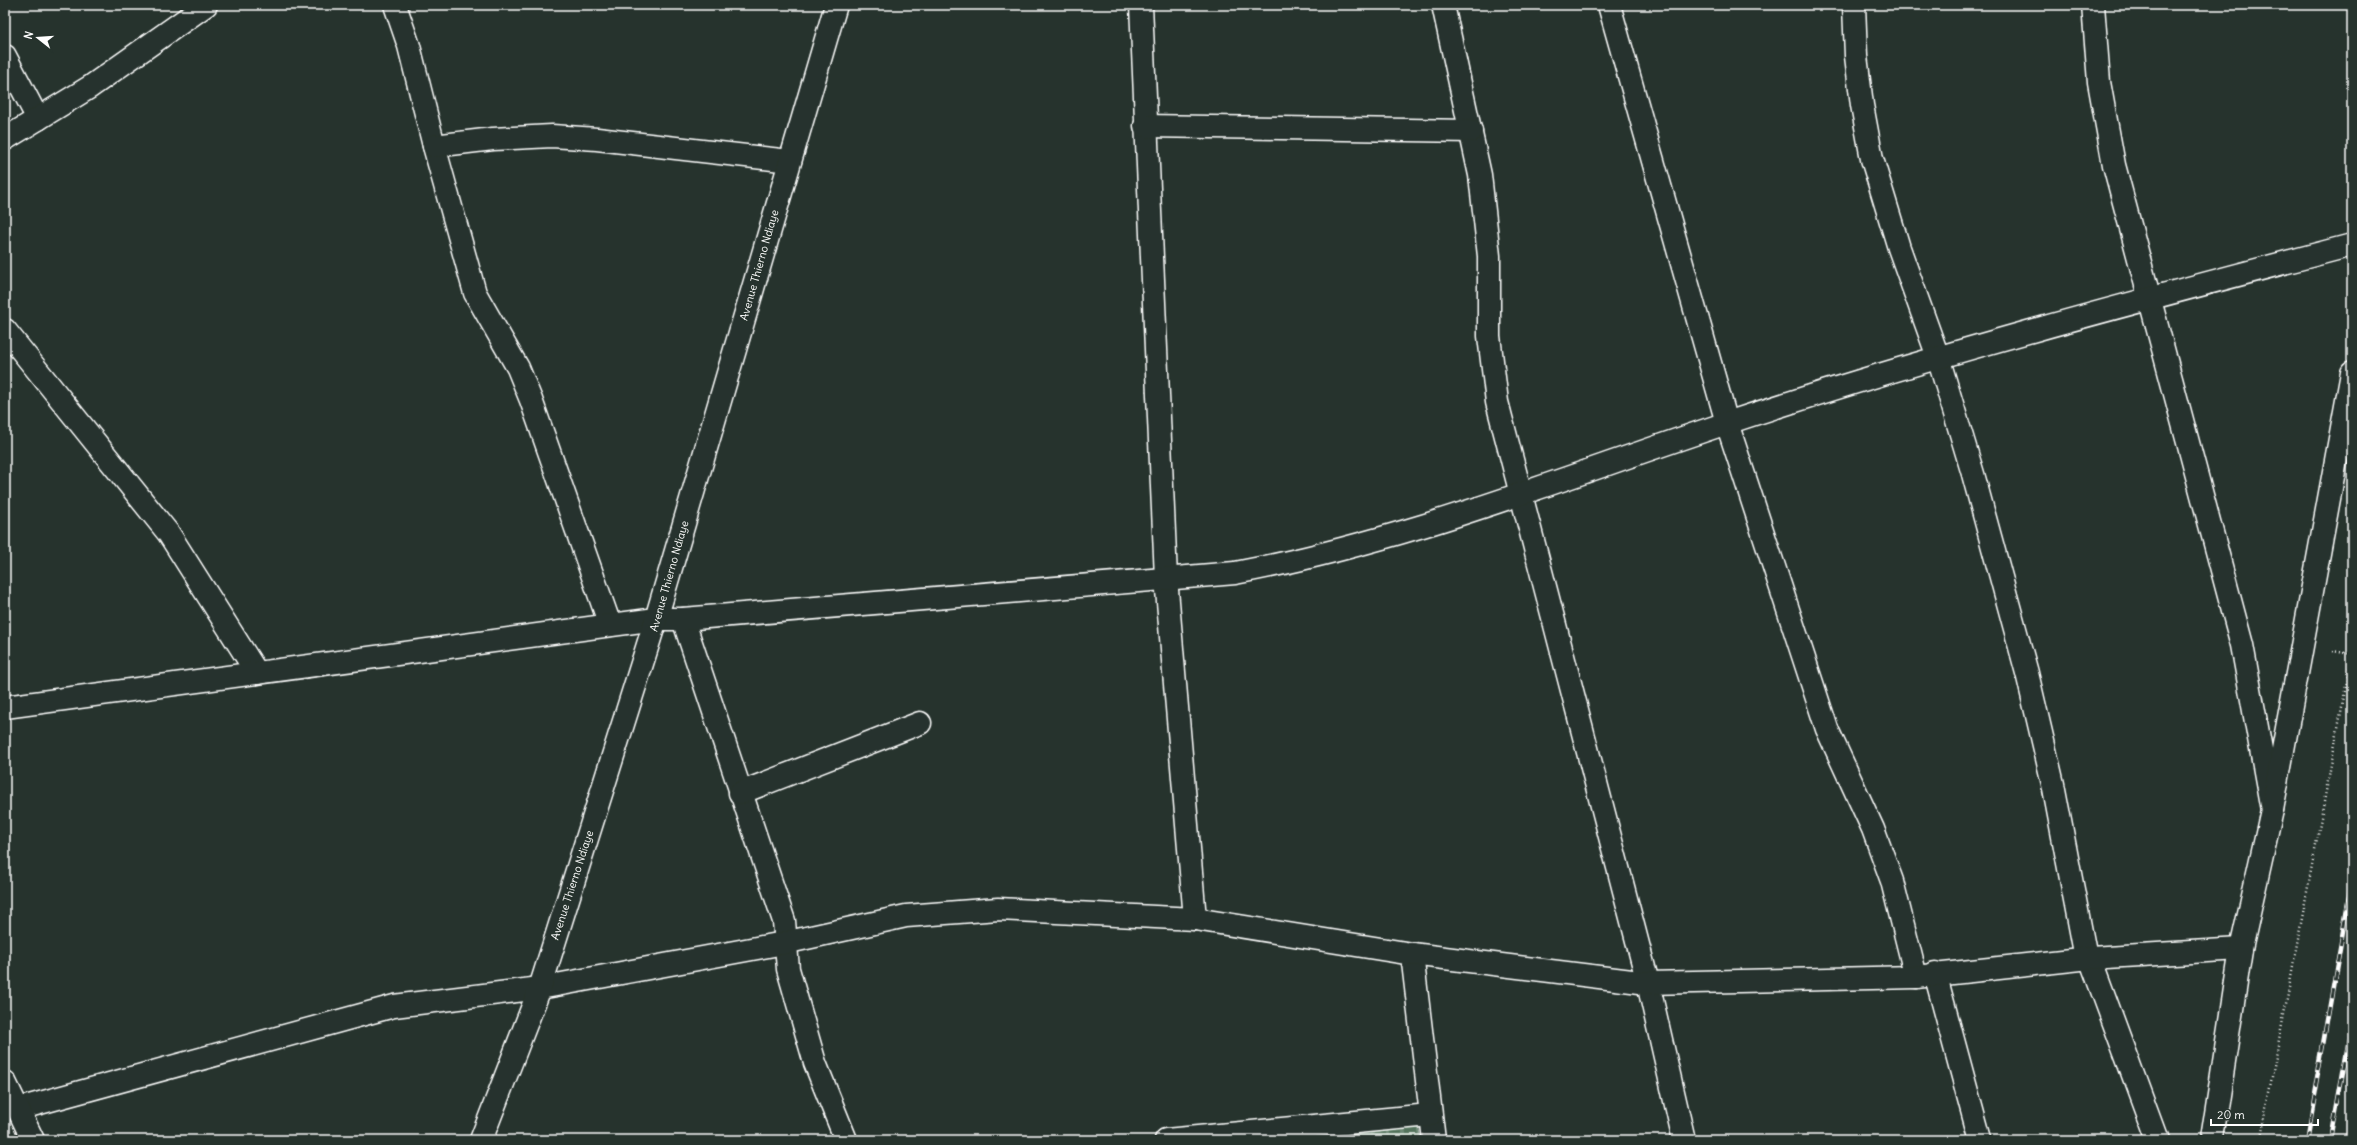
<svg xmlns="http://www.w3.org/2000/svg" width="2357" height="1145" font-family="Delius,sans-serif">
  <defs>
    <pattern id="cemetery-stones" width="16" height="16" patternUnits="userSpaceOnUse"><rect width="16" height="16" fill="#52735c"/><path d="M2 7V4a2 2 0 0 1 4 0v3zM10 15v-3a2 2 0 0 1 4 0v3z" fill="#6c8874"/></pattern>
  </defs>
  <rect width="100%" height="100%" fill="#26332d"/>
  <filter id="ink" filterUnits="userSpaceOnUse"><feTurbulence type="fractalNoise" baseFrequency=".025" numOctaves="2"/><feDisplacementMap in="SourceGraphic" scale="8" xChannelSelector="R" yChannelSelector="G"/><feConvolveMatrix kernelMatrix="1 2 1 2 8 2 1 2 1" color-interpolation-filters="sRGB"/></filter>
  <g filter="url(#ink)">
    <polygon fill="url(#cemetery-stones)" stroke="#a8b9ae" points="1418,1124 1421,1140 1274,1140"/>
    <g fill="none" stroke-linecap="round" stroke-linejoin="round">
      <defs>
        <g id="minor">
          <polyline points="395,5 409,46 434,146 475,293 518,368 531,400 610,625"/>
          <polyline points="1141,5 1166,578 1195,919"/>
          <polyline points="1443,5 1480,175 1489,256 1489,336 1497,402 1648,983 1684,1140"/>
          <polyline points="1609,5 1727,423 1827,729 1873,829 1892,881 1916,977"/>
          <polyline points="1854,5 1856,56 1862,105 1872,159 1899,248 1938,357 1973,474 2027,673 2053,784 2086,958"/>
          <polyline points="2093,5 2099,82 2114,165 2242,645 2272,810"/>
          <polyline points="5,56 38,119"/>
          <polyline points="1145,126 1471,131"/>
          <polyline points="5,139 90,87 206,5"/>
          <polyline points="434,146 493,139 552,136 597,139 790,161"/>
          <polyline points="5,330 169,534 257,673"/>
          <polyline points="683,619 784,921 788,969 815,1063 846,1140"/>
          <path d="M5,707L656,619H683L1235,573C1404,542 1564,477 1727,423C1933,355 2142,300 2352,245"/>
          <polyline points="740,793 920,723"/>
          <polyline points="1412,954 1434,1140"/>
          <polyline points="2090,958 2157,1140"/>
          <polyline points="1935,973 1980,1140"/>
          <polyline points="18,1109 394,1006 540,988 784,943 906,916 998,909 1195,919 1412,954 1648,983 1916,977 2090,958 2241,949"/>
          <polyline points="481,1140 540,988 656,619 836,5"/>
          <polyline points="1166,1140 1430,1115"/>
          <polyline points="2212,1140 2241,949 2272,810 2352,373"/>
        </g>
        <polyline id="secondary" points="5,1082 33,1140"/>
      </defs>
      <use href="#minor" stroke="#fff" stroke-width="25"/>
      <use href="#secondary" stroke="#fff" stroke-width="25"/>
      <g stroke="#fff" stroke-width="2.5" stroke-dasharray="1 3" stroke-linecap="butt">
        <polyline points="2332,651 2352,654"/>
        <polyline points="2260,1140 2352,654"/>
      </g>
      <use href="#minor" stroke="#26332d" stroke-width="22"/>
      <use href="#secondary" stroke="#26332d" stroke-width="22"/>
      <defs>
        <g id="rail">
          <polyline points="2306,1140 2352,880"/>
          <polyline points="2331,1140 2352,1022"/>
        </g>
      </defs>
      <use href="#rail" stroke="#fff" stroke-width="4.5"/>
      <use href="#rail" stroke="#26332d" stroke-width="3" stroke-dasharray="9" stroke-linecap="butt"/>
    </g>
  </g>
  <g text-anchor="middle" dominant-baseline="central" stroke-width="3" stroke-linejoin="round" paint-order="stroke">
    <g font-size="11" fill="#fff" stroke="#26332d">
      <text transform="translate(759 265) rotate(-74)">Avenue Thierno Ndiaye</text>
      <text transform="translate(669 576) rotate(-74)">Avenue Thierno Ndiaye</text>
      <text transform="translate(572 885) rotate(-72)">Avenue Thierno Ndiaye</text>
    </g>
  </g>
  <rect width="2357" height="1145" fill="none" stroke="#26332d" stroke-width="20"/>
  <rect x="10" y="10" width="2337" height="1125" fill="none" stroke="#fff" stroke-width="1.5" filter="url(#ink)"/>
  <g transform="translate(38 38) rotate(287)" stroke="#26332d" stroke-width="3" paint-order="stroke">
  <path d="M0-3L7 15L0 10L-7 15Z" fill="#ffffff"/>
  <text y="-6" font-size="11" font-weight="bold" text-anchor="middle" fill="#ffffff">N</text>
  </g>
  <path d="M2211 1119v6h107v-6" fill="none" stroke="#ffffff" stroke-width="2"/>
  <text x="2217" y="1119" font-size="12" fill="#ffffff" stroke="#26332d" stroke-width="3" paint-order="stroke">20 m</text>
</svg>
